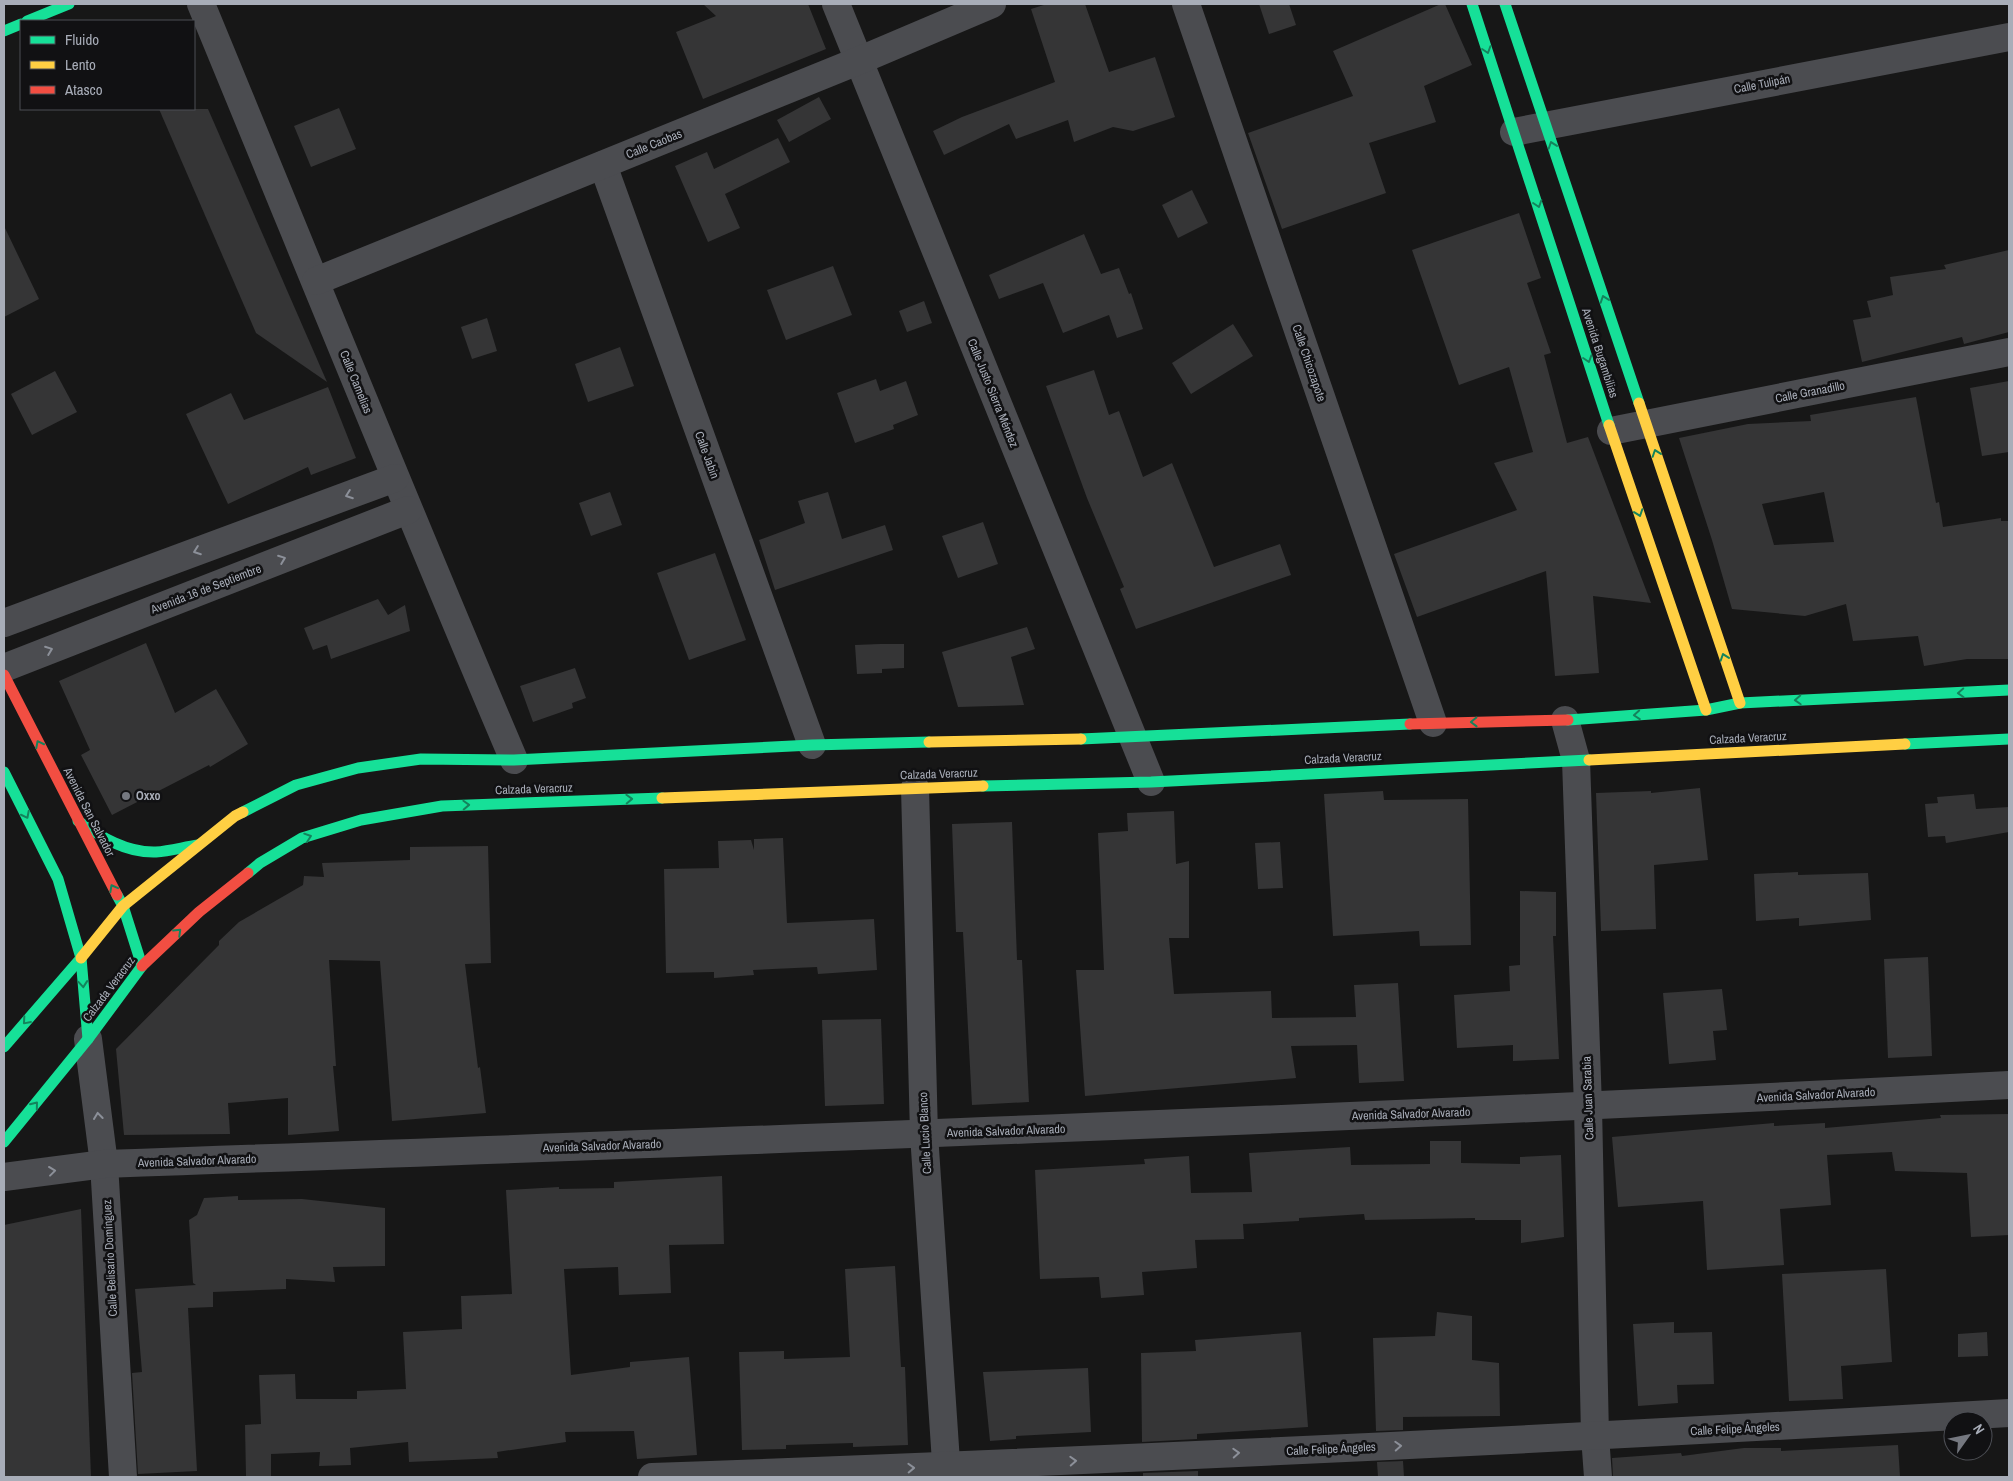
<svg xmlns="http://www.w3.org/2000/svg" width="2013" height="1481" font-family="'Archivo Narrow',sans-serif">
  <rect width="100%" height="100%" fill="#171717"/>
  <g fill="#353536" fill-rule="evenodd">
    <polygon points="703,4 808,4 826,49 703,99 676,32 716,16"/>
    <polygon points="1047,4 1085,4 1109,72 1155,57 1175,117 1133,131 1113,127 1074,142 1068,120 1016,139 1009,124 944,155 933,131 962,117 1055,82 1031,9"/>
    <polygon points="1259,4 1289,4 1296,25 1269,34"/>
    <polygon points="1441,4 1445,4 1472,65 1424,86 1436,122 1369,143 1386,193 1282,229 1248,133 1353,96 1333,51"/>
    <polygon points="819,97 831,119 789,142 777,120"/>
    <polygon points="339,108 356,149 311,167 294,126"/>
    <polygon points="159,109 208,109 327,382 256,333"/>
    <polygon points="778,138 790,162 725,194 740,228 708,242 675,166 707,152 714,169"/>
    <polygon points="1192,190 1208,223 1178,238 1162,205"/>
    <polygon points="1519,213 1541,278 1527,283 1551,353 1544,355 1567,443 1588,437 1651,603 1593,596 1599,673 1555,676 1546,571 1417,617 1394,554 1517,510 1494,463 1533,452 1509,367 1459,385 1412,250"/>
    <polygon points="4,226 39,299 4,317"/>
    <polygon points="1084,234 1101,274 1119,268 1129,294 1131,293 1143,329 1117,338 1109,315 1063,333 1043,283 999,299 989,275"/>
    <polygon points="2009,250 2009,332 1964,344 1962,337 1862,362 1853,320 1871,317 1867,301 1893,295 1890,277 1946,269 1944,265"/>
    <polygon points="833,266 852,315 786,340 767,290"/>
    <polygon points="924,301 932,323 907,332 899,311"/>
    <polygon points="487,318 497,351 472,359 461,327"/>
    <polygon points="1233,324 1253,356 1191,394 1172,363"/>
    <polygon points="620,347 634,386 588,402 575,364"/>
    <polygon points="1094,370 1109,415 1119,411 1143,477 1172,463 1214,567 1280,544 1291,575 1136,629 1120,589 1124,587 1087,498 1046,386"/>
    <polygon points="55,371 77,412 32,435 11,394"/>
    <polygon points="876,379 880,391 906,381 918,415 893,425 894,429 855,443 837,393"/>
    <polygon points="2009,381 2009,452 1982,456 1970,388"/>
    <polygon points="328,387 356,458 311,475 308,467 228,504 186,414 231,393 244,420"/>
    <path d="M1916,397L1936,503L1939,502L1943,527L2001,518V521H2009V659H1967L1924,666L1918,636L1853,641L1846,604L1805,616L1732,609L1712,540L1679,438L1748,424L1811,421L1810,415ZM1824,492L1834,542L1774,545L1762,504Z"/>
    <polygon points="610,492 622,525 591,536 579,503"/>
    <polygon points="828,492 842,539 885,525 893,550 775,590 759,540 805,523 798,501"/>
    <polygon points="983,522 998,564 958,578 942,536"/>
    <polygon points="715,553 746,640 689,660 657,573"/>
    <polygon points="378,599 388,615 405,605 410,631 331,659 327,645 313,650 304,628"/>
    <polygon points="1027,627 1035,649 1011,657 1024,705 958,707 942,652"/>
    <polygon points="146,643 175,713 216,689 248,744 210,767 209,765 112,815 81,755 90,750 59,681"/>
    <polygon points="880,644 904,644 904,668 882,669 882,673 857,674 855,645"/>
    <polygon points="575,668 586,698 572,703 573,708 533,722 520,686"/>
    <polygon points="1700,788 1708,860 1654,865 1656,929 1601,931 1596,793 1651,791 1651,793"/>
    <polygon points="1383,791 1384,800 1468,799 1471,945 1420,946 1419,931 1333,936 1324,794"/>
    <polygon points="1974,794 1976,809 2009,807 2009,832 1946,843 1945,836 1928,837 1925,804 1938,803 1937,797"/>
    <polygon points="1174,811 1176,864 1189,861 1189,938 1169,938 1174,994 1271,991 1272,1018 1356,1017 1354,985 1398,983 1404,1081 1359,1083 1357,1045 1291,1046 1296,1078 1085,1096 1076,970 1104,970 1098,833 1128,831 1127,813"/>
    <polygon points="1012,822 1017,960 1022,960 1029,1102 972,1105 963,932 956,932 952,824"/>
    <polygon points="783,838 787,923 874,919 877,970 818,974 817,967 753,970 754,975 714,978 714,972 666,973 664,869 719,868 718,841 751,840 754,850 754,839"/>
    <polygon points="1280,842 1283,888 1258,889 1255,843"/>
    <polygon points="488,846 491,963 465,964 478,1068 480,1067 486,1113 392,1121 380,961 329,960 336,1066 333,1066 339,1131 288,1135 288,1098 228,1103 230,1134 124,1135 116,1049 219,945 219,941 239,922 303,885 304,876 324,877 322,863 410,860 410,847"/>
    <polygon points="1798,872 1798,875 1868,873 1871,920 1799,926 1799,918 1756,921 1754,874"/>
    <polygon points="1520,891 1556,892 1556,936 1553,936 1559,1059 1513,1061 1513,1045 1457,1048 1454,995 1510,991 1509,966 1520,965"/>
    <polygon points="1928,957 1932,1056 1888,1058 1884,959"/>
    <polygon points="1722,989 1727,1030 1713,1031 1716,1060 1669,1064 1663,993"/>
    <polygon points="881,1019 884,1104 825,1106 822,1020"/>
    <polygon points="2009,1114 2009,1235 1971,1237 1967,1173 1895,1171 1892,1152 1827,1155 1831,1205 1780,1209 1784,1265 1707,1270 1703,1201 1618,1207 1612,1137 1774,1123 1774,1126 1825,1123 1825,1128 1941,1118 1940,1115"/>
    <polygon points="1430,1141 1461,1141 1461,1163 1520,1164 1520,1157 1561,1155 1564,1237 1521,1243 1521,1220 1475,1220 1475,1218 1365,1220 1364,1214 1299,1218 1299,1221 1243,1224 1244,1239 1195,1240 1197,1268 1142,1272 1144,1295 1101,1298 1099,1277 1040,1279 1035,1170 1145,1164 1144,1159 1189,1156 1191,1193 1252,1192 1249,1153 1350,1147 1351,1165 1430,1164"/>
    <polygon points="722,1176 724,1244 669,1245 671,1293 619,1295 618,1267 564,1269 571,1375 630,1367 630,1362 689,1357 697,1455 637,1459 634,1431 565,1432 566,1442 497,1452 498,1458 409,1462 408,1442 350,1448 351,1465 319,1466 320,1452 271,1454 271,1476 246,1476 245,1425 261,1424 259,1375 295,1374 296,1399 357,1399 357,1391 406,1389 403,1332 462,1329 461,1296 512,1294 506,1190 559,1187 559,1189 614,1188 614,1182"/>
    <polygon points="238,1196 238,1200 302,1199 385,1208 385,1266 333,1267 335,1282 286,1279 286,1289 213,1292 213,1307 188,1308 197,1471 138,1474 132,1373 142,1372 135,1289 196,1285 193,1283 189,1220 197,1215 204,1198"/>
    <polygon points="81,1209 91,1477 4,1477 4,1225"/>
    <polygon points="895,1266 901,1367 905,1367 908,1445 853,1447 853,1443 786,1445 786,1449 742,1450 739,1352 784,1351 784,1359 850,1357 845,1269"/>
    <polygon points="1886,1269 1892,1362 1841,1366 1843,1399 1789,1401 1782,1274"/>
    <polygon points="1437,1312 1472,1316 1472,1360 1499,1363 1500,1416 1403,1417 1403,1430 1376,1431 1373,1338 1435,1336"/>
    <polygon points="1674,1322 1674,1333 1712,1332 1714,1384 1677,1385 1678,1403 1638,1406 1633,1324"/>
    <polygon points="1301,1332 1308,1427 1197,1434 1197,1439 1142,1442 1141,1353 1196,1351 1195,1340"/>
    <polygon points="1987,1332 1988,1356 1958,1357 1958,1334"/>
    <polygon points="1088,1368 1091,1432 1016,1436 1016,1439 990,1441 983,1372"/>
    <polygon points="1898,1445 1900,1477 1613,1477 1612,1458 1681,1453 1682,1456 1744,1448 1781,1448 1781,1451"/>
    <polygon points="1403,1461 1404,1477 1378,1477 1377,1462"/>
    <polygon points="1198,1471 1198,1477 1143,1477 1143,1473"/>
  </g>
  <g fill="none" stroke-linecap="round" stroke-linejoin="round">
    <g stroke="#4b4c50" stroke-width="28">
      <path d="M201,4C305,256 407,509 514,760"/>
      <polyline points="836,4 1151,782"/>
      <polyline points="1186,4 1433,723"/>
      <polyline points="1514,132 2009,37"/>
      <polyline points="603,165 812,745"/>
      <polyline points="316,281 858,61 992,4"/>
      <polyline points="1611,431 2009,352"/>
      <polyline points="4,623 395,478"/>
      <polyline points="4,668 408,510"/>
      <polyline points="1565,720 1576,760 1588,1107 1595,1436 1598,1477"/>
      <polyline points="915,788 924,1134 947,1477"/>
      <polyline points="88,1039 104,1164 123,1477"/>
      <path d="M4,1177L104,1164C739,1141 1374,1118 2009,1085"/>
      <path d="M652,1477C1105,1461 1557,1439 2009,1413"/>
    </g>
    <g stroke="#16e098" stroke-width="11">
      <polyline points="1472,4 1609,425"/>
      <polyline points="1505,4 1639,403"/>
      <polyline points="27,21 69,4"/>
      <polyline points="4,31 21,24"/>
      <polyline points="1568,720 1706,710 1740,703 2009,690"/>
      <polyline points="1081,739 1410,724"/>
      <polyline points="1905,744 2009,739"/>
      <polyline points="4,772 58,879 81,958 88,1039"/>
      <polyline points="983,786 1151,782 1589,760"/>
      <polyline points="243,812 296,785 358,768 421,759 514,760 812,745 929,742"/>
      <path d="M78,821C101,837 126,853 156,852C170,851 184,847 198,845"/>
      <polyline points="248,873 260,863 302,838 361,820 442,806 662,798"/>
      <polyline points="4,1047 81,958"/>
      <polyline points="4,1142 88,1039 142,966 123,906 117,895"/>
    </g>
    <g stroke="#ffcf43" stroke-width="11">
      <polyline points="1639,403 1740,703"/>
      <polyline points="1609,425 1706,710"/>
      <polyline points="929,742 1081,739"/>
      <polyline points="1589,760 1905,744"/>
      <polyline points="662,798 983,786"/>
      <polyline points="81,958 123,906 235,816 243,812"/>
    </g>
    <g stroke="#f24e42" stroke-width="11">
      <polyline points="4,675 117,895"/>
      <polyline points="1410,724 1568,720"/>
      <polyline points="142,966 199,912 248,873"/>
    </g>
  </g>
  <defs><path id="oneway-chevron" d="M-2-3.5L2.5 0L-2 3.5" fill="none" stroke-width="1.6" stroke-linecap="round" stroke-linejoin="round" transform="scale(1.25)"/></defs>
  <g stroke="#14835c">
    <use href="#oneway-chevron" transform="translate(1487 50) rotate(72)"/>
    <use href="#oneway-chevron" transform="translate(1552 145) rotate(-109)"/>
    <use href="#oneway-chevron" transform="translate(1538 204) rotate(72)"/>
    <use href="#oneway-chevron" transform="translate(1604 299) rotate(-109)"/>
    <use href="#oneway-chevron" transform="translate(1588 359) rotate(72)"/>
    <use href="#oneway-chevron" transform="translate(1656 453) rotate(-109)"/>
    <use href="#oneway-chevron" transform="translate(1639 513) rotate(71)"/>
    <use href="#oneway-chevron" transform="translate(1724 657) rotate(-109)"/>
    <use href="#oneway-chevron" transform="translate(1961 693) rotate(177)"/>
    <use href="#oneway-chevron" transform="translate(1798 700) rotate(177)"/>
    <use href="#oneway-chevron" transform="translate(1637 715) rotate(176)"/>
    <use href="#oneway-chevron" transform="translate(1474 722) rotate(179)"/>
    <use href="#oneway-chevron" transform="translate(39 744) rotate(-117)"/>
    <use href="#oneway-chevron" transform="translate(629 799) rotate(-2)"/>
    <use href="#oneway-chevron" transform="translate(466 805) rotate(-2)"/>
    <use href="#oneway-chevron" transform="translate(26 815) rotate(63)"/>
    <use href="#oneway-chevron" transform="translate(308 837) rotate(-19)"/>
    <use href="#oneway-chevron" transform="translate(113 888) rotate(-118)"/>
    <use href="#oneway-chevron" transform="translate(178 932) rotate(-44)"/>
    <use href="#oneway-chevron" transform="translate(83 984) rotate(85)"/>
    <use href="#oneway-chevron" transform="translate(26 1021) rotate(131)"/>
    <use href="#oneway-chevron" transform="translate(35 1105) rotate(-51)"/>
  </g>
  <g stroke="#8c9099">
    <use href="#oneway-chevron" transform="translate(349 495) rotate(160)"/>
    <use href="#oneway-chevron" transform="translate(197 551) rotate(160)"/>
    <use href="#oneway-chevron" transform="translate(282 559) rotate(-21)"/>
    <use href="#oneway-chevron" transform="translate(49 650) rotate(-21)"/>
    <use href="#oneway-chevron" transform="translate(98 1116) rotate(-97)"/>
    <use href="#oneway-chevron" transform="translate(52 1171) rotate(-7)"/>
    <use href="#oneway-chevron" transform="translate(1398 1446) rotate(-3)"/>
    <use href="#oneway-chevron" transform="translate(1236 1453) rotate(-3)"/>
    <use href="#oneway-chevron" transform="translate(1073 1461) rotate(-3)"/>
    <use href="#oneway-chevron" transform="translate(911 1468) rotate(-2)"/>
  </g>
  <circle fill="#757880" stroke="#111113" stroke-width="2" cx="126" cy="796" r="5"/>
  <g text-anchor="middle" dominant-baseline="central" stroke-width="5" stroke-linejoin="round" paint-order="stroke">
    <g font-size="12" fill="#a8adb8" stroke="#111113">
      <text transform="translate(1762 84) rotate(-11)">Calle Tulipán</text>
      <text transform="translate(654 144) rotate(-22)">Calle Caobas</text>
      <text transform="translate(1600 353) rotate(72)">Avenida Bugambilias</text>
      <text transform="translate(1309 363) rotate(71)">Calle Chicozapote</text>
      <text transform="translate(356 382) rotate(68)">Calle Camelias</text>
      <text transform="translate(1810 392) rotate(-11)">Calle Granadillo</text>
      <text transform="translate(993 393) rotate(68)">Calle Justo Sierra Méndez</text>
      <text transform="translate(707 455) rotate(70)">Calle Jabin</text>
      <text transform="translate(206 589) rotate(-21)">Avenida 16 de Septiembre</text>
      <text transform="translate(1748 738) rotate(-3)">Calzada Veracruz</text>
      <text transform="translate(1343 758) rotate(-3)">Calzada Veracruz</text>
      <text transform="translate(939 774) rotate(-2)">Calzada Veracruz</text>
      <text transform="translate(534 789) rotate(-2)">Calzada Veracruz</text>
      <text transform="translate(89 812) rotate(63)">Avenida San Salvador</text>
      <text transform="translate(109 989) rotate(-53)">Calzada Veracruz</text>
      <text transform="translate(1816 1095) rotate(-3)">Avenida Salvador Alvarado</text>
      <text transform="translate(1588 1098) rotate(-92)">Calle Juan Sarabia</text>
      <text transform="translate(1411 1114) rotate(-2)">Avenida Salvador Alvarado</text>
      <text transform="translate(1006 1131) rotate(-2)">Avenida Salvador Alvarado</text>
      <text transform="translate(925 1133) rotate(-93)">Calle Lucio Blanco</text>
      <text transform="translate(602 1146) rotate(-2)">Avenida Salvador Alvarado</text>
      <text transform="translate(197 1161) rotate(-2)">Avenida Salvador Alvarado</text>
      <text transform="translate(110 1258) rotate(-93)">Calle Belisario Domínguez</text>
      <text transform="translate(1735 1429) rotate(-3)">Calle Felipe Ángeles</text>
      <text transform="translate(1331 1449) rotate(-3)">Calle Felipe Ángeles</text>
    </g>
    <g font-size="12" font-weight="bold" fill="#a8adb8" stroke="#111113" text-anchor="start">
      <text x="136" y="796">Oxxo</text>
    </g>
  </g>
  <rect width="2013" height="1481" fill="none" stroke="#a8adb8" stroke-width="10"/>
  <rect x="20" y="20" width="175" height="90" fill="#111113" stroke="#4d4f55"/>
  <rect x="30" y="36" width="25" height="8" fill="#16e098" stroke="#4d4f55"/>
  <text x="65" y="45" font-size="15" fill="#a8adb8">Fluido</text>
  <rect x="30" y="61" width="25" height="8" fill="#ffcf43" stroke="#4d4f55"/>
  <text x="65" y="70" font-size="15" fill="#a8adb8">Lento</text>
  <rect x="30" y="86" width="25" height="8" fill="#f24e42" stroke="#4d4f55"/>
  <text x="65" y="95" font-size="15" fill="#a8adb8">Atasco</text>
  <g transform="translate(1968 1436) rotate(57)"><circle r="24" fill="#111113" stroke="#4d4f55"/>
  <path d="M0-4L9 19L0 12L-9 19Z" fill="#757880"/>
  <text y="-8" font-size="14" font-weight="bold" text-anchor="middle" fill="#a8adb8">N</text>
  </g>
</svg>
